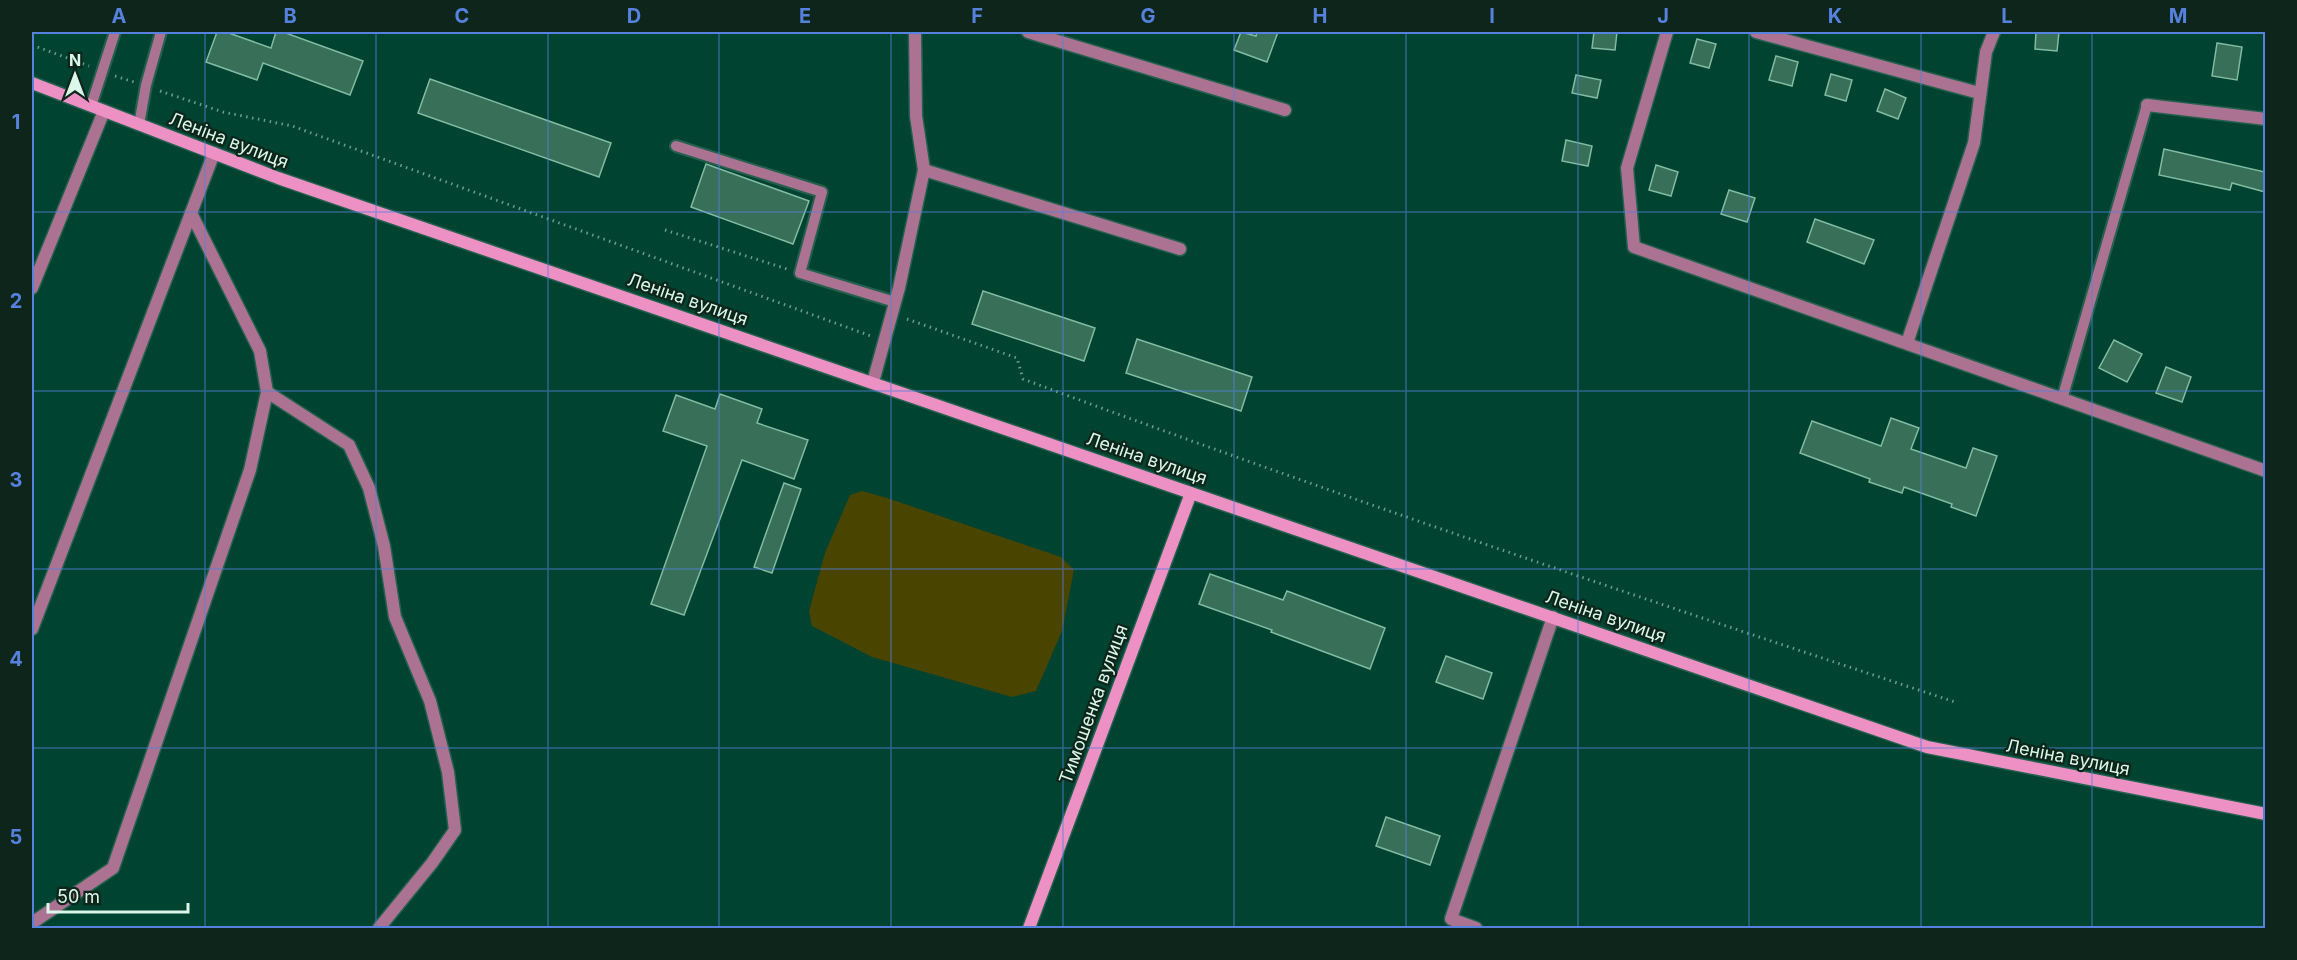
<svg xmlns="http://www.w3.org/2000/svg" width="2297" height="960" font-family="Inter,sans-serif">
  <rect width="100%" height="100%" fill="#004330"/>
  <polygon fill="#494500" points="862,491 887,498 1061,557 1074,570 1062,631 1036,691 1012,697 872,657 812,626 809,611 825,553 850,495"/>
  <g fill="#376f59" stroke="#81bba2" stroke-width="1.5">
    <polygon points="217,32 226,32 271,48 276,32 283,32 363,61 350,95 263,63 257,80 206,62"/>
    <polygon points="1241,32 1256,36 1257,32 1278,32 1267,62 1234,50"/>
    <polygon points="1594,32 1617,32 1615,50 1592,48"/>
    <polygon points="2036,32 2059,32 2057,51 2035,49"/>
    <polygon points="1697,39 1716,44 1709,68 1690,63"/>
    <polygon points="2217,43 2242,47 2237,80 2212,76"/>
    <polygon points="1776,56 1798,62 1792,86 1769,80"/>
    <polygon points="1831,74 1852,80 1846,101 1825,95"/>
    <polygon points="1576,75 1601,80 1597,98 1572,93"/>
    <polygon points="430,79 611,143 599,177 418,113"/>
    <polygon points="1885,89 1906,98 1898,119 1877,111"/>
    <polygon points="1566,140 1592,146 1588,166 1562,161"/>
    <polygon points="2164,149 2265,172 2265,192 2232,183 2230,190 2159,175"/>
    <polygon points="706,164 809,201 793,244 691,207"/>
    <polygon points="1656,165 1678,172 1671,196 1649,190"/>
    <polygon points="1729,190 1755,198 1747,222 1721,214"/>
    <polygon points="1815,219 1874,240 1864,264 1807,242"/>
    <polygon points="983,291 1095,328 1084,361 972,324"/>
    <polygon points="1137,339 1252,377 1241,411 1126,373"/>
    <polygon points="2114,340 2142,354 2127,382 2099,368"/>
    <polygon points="2166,367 2191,377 2182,402 2156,393"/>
    <polygon points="720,394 762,409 757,423 808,440 794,479 742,460 684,615 651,604 707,446 663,431 676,395 715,409"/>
    <polygon points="1891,418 1919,428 1911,449 1966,468 1973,448 1997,456 1976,516 1951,507 1952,504 1904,487 1902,493 1869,482 1870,479 1800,453 1812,421 1881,446"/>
    <polygon points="784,483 801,489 772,573 754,567"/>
    <polygon points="1210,574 1283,600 1287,591 1385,628 1370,669 1271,632 1272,630 1199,604"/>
    <polygon points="1446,656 1492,673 1483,699 1436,682"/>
    <polygon points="1386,817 1440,836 1430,865 1376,846"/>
  </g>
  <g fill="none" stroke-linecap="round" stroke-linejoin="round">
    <defs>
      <g id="lane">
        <polyline points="91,106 115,32"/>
        <polyline points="139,125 146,85 161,32"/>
        <polyline points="676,146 822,192 800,273 895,302"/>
        <polyline points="2062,399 2147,105"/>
      </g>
      <g id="street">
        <polyline points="1028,32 1285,110"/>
        <polyline points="1667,32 1627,168 1634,247 2266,471"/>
        <polyline points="1756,32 1979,93"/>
        <polyline points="2147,105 2266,119"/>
        <polyline points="924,170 1180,249"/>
        <polyline points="32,288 104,111"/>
        <polyline points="1907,343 1974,143 1986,52 1994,32"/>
        <polyline points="873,382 899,288 924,170 916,116 915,32"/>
        <polyline points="267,392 349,445 369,488 384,546 395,617 430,701 448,772 455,830 432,863 379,928"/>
        <polyline points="32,629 214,153"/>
        <polyline points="32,923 113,868 250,470 267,392 260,351 191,213"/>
        <polyline points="1476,928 1451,919 1553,617"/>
      </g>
      <g id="secondary">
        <polyline points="32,83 278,178 1927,747 2266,814"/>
        <polyline points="1029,928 1191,493"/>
      </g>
    </defs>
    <use href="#lane" stroke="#23604e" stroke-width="14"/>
    <use href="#street" stroke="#23604e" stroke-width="15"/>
    <use href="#secondary" stroke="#23604e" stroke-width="15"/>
    <g stroke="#6b9b8a" stroke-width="3" stroke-dasharray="1.5 4.5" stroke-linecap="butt">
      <polyline points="32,45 89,66"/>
      <polyline points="115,76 134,82"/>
      <polyline points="160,91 223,112 292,126 871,336"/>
      <polyline points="665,230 787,269"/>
      <path d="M907,319L1017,358L1023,379C1331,494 1643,599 1955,702"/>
    </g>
    <use href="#lane" stroke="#ac7291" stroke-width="10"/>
    <use href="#street" stroke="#ac7291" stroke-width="12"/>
    <use href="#secondary" stroke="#ed90c4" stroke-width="12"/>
  </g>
  <path fill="none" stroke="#5681dd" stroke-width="1.5" stroke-opacity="0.55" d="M205,32V928M376,32V928M548,32V928M719,32V928M891,32V928M1063,32V928M1234,32V928M1406,32V928M1578,32V928M1749,32V928M1921,32V928M2092,32V928M32,212H2266M32,391H2266M32,569H2266M32,748H2266"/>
  <g text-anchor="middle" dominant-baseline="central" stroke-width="4.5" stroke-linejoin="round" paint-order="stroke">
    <g font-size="18" fill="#daf7e9" stroke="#0d251b">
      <text transform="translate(229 140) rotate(21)">Леніна вулиця</text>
      <text transform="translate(688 299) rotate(19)">Леніна вулиця</text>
      <text transform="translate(1147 458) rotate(19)">Леніна вулиця</text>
      <text transform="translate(1606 616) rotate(19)">Леніна вулиця</text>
      <text transform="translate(1093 704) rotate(-70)">Тимошенка вулиця</text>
      <text transform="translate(2068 757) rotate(11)">Леніна вулиця</text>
    </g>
  </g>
  <rect width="2297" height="960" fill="none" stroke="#0d251b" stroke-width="66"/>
  <g transform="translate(75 75)" stroke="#0d251b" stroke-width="4.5" paint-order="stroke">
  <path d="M0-4.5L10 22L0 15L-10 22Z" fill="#daf7e9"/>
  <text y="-9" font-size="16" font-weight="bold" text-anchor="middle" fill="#daf7e9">N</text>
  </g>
  <path d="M48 903v9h140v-9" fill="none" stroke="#daf7e9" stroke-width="3"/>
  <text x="57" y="903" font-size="18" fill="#daf7e9" stroke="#0d251b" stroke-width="4.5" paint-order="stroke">50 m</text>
  <rect x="33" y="33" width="2231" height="894" fill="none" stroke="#5681dd" stroke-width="2"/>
  <g font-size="20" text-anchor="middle" font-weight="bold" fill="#5681dd">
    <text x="119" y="23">A</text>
    <text x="290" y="23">B</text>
    <text x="462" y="23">C</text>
    <text x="634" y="23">D</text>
    <text x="805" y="23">E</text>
    <text x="977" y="23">F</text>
    <text x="1148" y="23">G</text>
    <text x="1320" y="23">H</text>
    <text x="1492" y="23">I</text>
    <text x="1663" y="23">J</text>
    <text x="1835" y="23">K</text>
    <text x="2007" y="23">L</text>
    <text x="2178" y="23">M</text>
    <text x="16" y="129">1</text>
    <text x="16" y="308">2</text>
    <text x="16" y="487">3</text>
    <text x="16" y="666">4</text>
    <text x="16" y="844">5</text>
  </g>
</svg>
